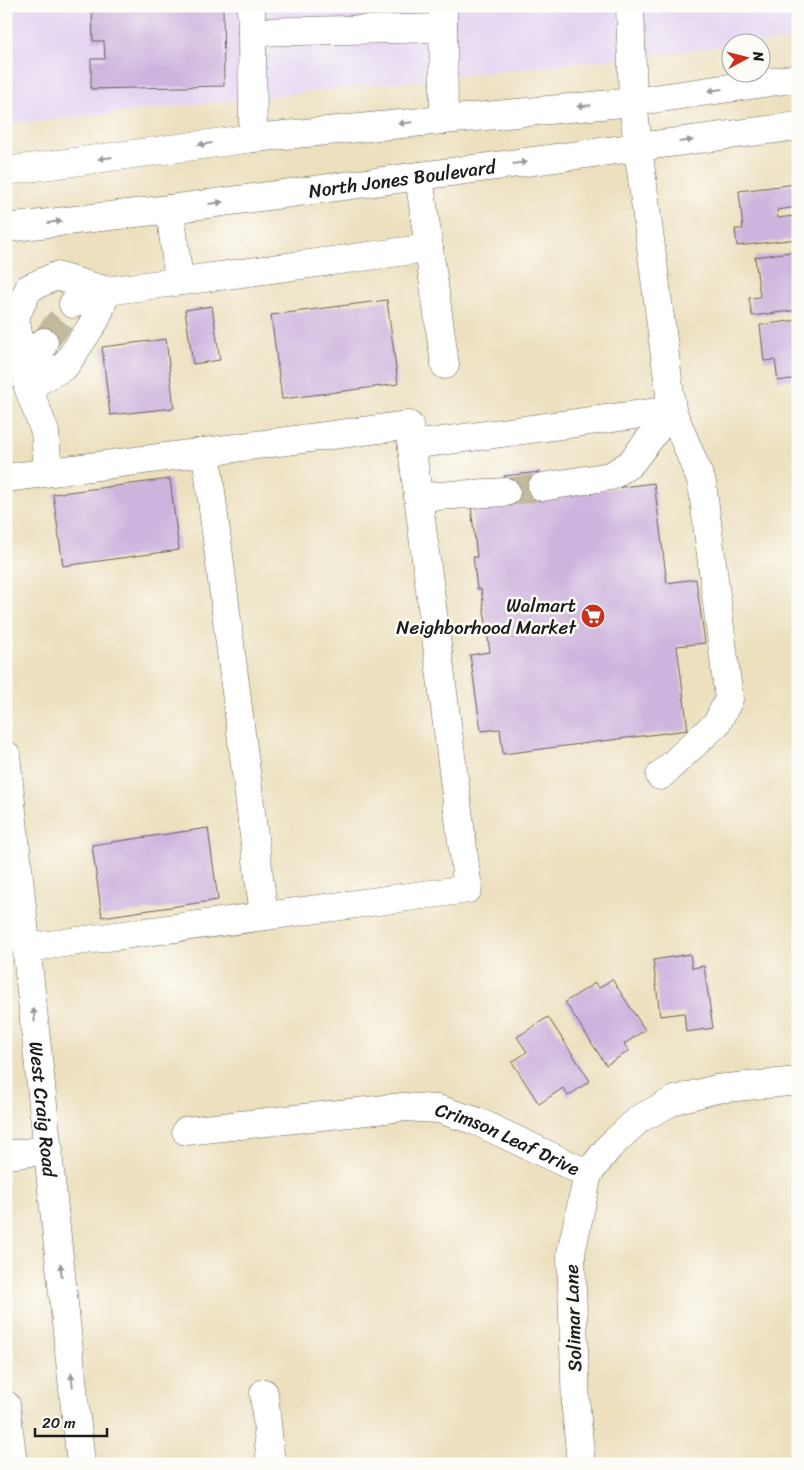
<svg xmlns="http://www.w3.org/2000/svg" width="804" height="1470" font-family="Sriracha,sans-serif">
  <rect width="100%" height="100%" fill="#fdfcf7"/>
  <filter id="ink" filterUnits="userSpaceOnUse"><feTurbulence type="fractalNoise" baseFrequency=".02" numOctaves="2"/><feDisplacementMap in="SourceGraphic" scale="10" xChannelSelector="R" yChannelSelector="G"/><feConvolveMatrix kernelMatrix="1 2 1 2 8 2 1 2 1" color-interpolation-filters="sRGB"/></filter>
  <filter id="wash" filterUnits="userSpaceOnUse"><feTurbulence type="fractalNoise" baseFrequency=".0096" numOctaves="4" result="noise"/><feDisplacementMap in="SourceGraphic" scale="20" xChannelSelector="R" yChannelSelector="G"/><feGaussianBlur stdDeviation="1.12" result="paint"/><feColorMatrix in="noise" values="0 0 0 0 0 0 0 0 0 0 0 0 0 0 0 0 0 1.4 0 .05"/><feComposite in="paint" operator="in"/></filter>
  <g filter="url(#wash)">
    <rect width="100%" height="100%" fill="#ece0bf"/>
    <polygon fill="#e3d3f2" points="6,6 798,6 798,39 762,43 732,42 731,46 6,125"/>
    <g id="blocks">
      <g fill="#cdb4de">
        <polygon points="92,6 223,6 224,86 91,89 91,59 105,59 104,41 93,41"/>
        <polygon points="796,184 798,207 777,210 778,218 794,216 797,239 737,246 735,229 743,229 739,191"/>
        <polygon points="798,251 798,310 752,316 749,298 760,297 755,257"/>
        <polygon points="387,300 398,384 282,399 271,315"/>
        <polygon points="212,306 220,360 193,364 185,310"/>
        <polygon points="798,320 798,378 778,381 775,360 764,361 760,325"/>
        <polygon points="166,339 174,408 110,415 102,347"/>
        <polygon points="540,472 543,497 654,483 667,583 696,579 705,643 677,646 688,730 503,754 500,729 481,731 470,655 490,652 481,589 477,589 473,557 477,557 471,507 507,502 504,476"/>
        <polygon points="170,479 179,550 63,566 53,494"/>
        <polygon points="208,828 218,900 102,917 92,845"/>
        <polygon points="690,954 692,968 704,966 713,1028 686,1032 684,1013 660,1016 653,960"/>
        <polygon points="612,979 645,1030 624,1044 629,1051 606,1065 565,1002 595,983 599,988"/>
        <polygon points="548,1017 590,1081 568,1096 563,1088 539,1104 512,1062 527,1052 517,1037"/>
      </g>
    </g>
  </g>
  <g filter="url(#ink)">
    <use href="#blocks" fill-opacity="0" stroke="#656155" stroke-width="1"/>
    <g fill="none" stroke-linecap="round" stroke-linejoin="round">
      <g stroke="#c2b99e" stroke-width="28" stroke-dasharray="28 14" stroke-linecap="butt">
        <polyline points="44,342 73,304"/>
        <polyline points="506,492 542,487"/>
      </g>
      <defs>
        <g id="minor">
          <polyline points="251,6 252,32"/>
          <polyline points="443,6 444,120"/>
          <polyline points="630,6 633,102"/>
          <polyline points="253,138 252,32 443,28"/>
          <polyline points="419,176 445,365"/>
          <polyline points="170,209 179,281"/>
          <polyline points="73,304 107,291 429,248"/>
          <polyline points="28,386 44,342"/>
          <polyline points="28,387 65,366 96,319 107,291"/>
          <polyline points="412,445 672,410 638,147"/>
          <polyline points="206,452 264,916"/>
          <polyline points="48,471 45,432 28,387 15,317 29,288 56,276 107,291"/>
          <polyline points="6,478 409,425 468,889 26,948"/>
          <polyline points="542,487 611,476 630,464 672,410 702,483 729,699 717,723 660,776"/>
          <polyline points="418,497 506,492"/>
          <path id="s1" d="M186,1131L403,1107L438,1109L476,1121L588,1174"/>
          <polyline points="6,1155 49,1150"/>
          <polyline points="264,1393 271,1464"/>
          <polyline points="581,1464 576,1409 571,1253 588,1174 609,1147 639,1119 675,1100 716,1089 798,1081"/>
        </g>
        <g id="major">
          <polyline points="633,102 638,147"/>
          <polyline points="6,171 253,138 633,102 798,78"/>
          <path id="s2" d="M6,228L170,209L798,126"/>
          <path id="s3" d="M6,755L81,1464"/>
          <polyline points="6,1405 13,1464"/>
        </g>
      </defs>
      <use href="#minor" stroke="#656155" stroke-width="29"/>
      <use href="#major" stroke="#656155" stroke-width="29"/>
      <use href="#minor" stroke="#fff" stroke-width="28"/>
      <use href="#major" stroke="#fff" stroke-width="28"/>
    </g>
    <defs><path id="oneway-solid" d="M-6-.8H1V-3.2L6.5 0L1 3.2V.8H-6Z" transform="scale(1.25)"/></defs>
    <g fill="#999">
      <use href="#oneway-solid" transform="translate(715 90) rotate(172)"/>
      <use href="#oneway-solid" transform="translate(584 106) rotate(175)"/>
      <use href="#oneway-solid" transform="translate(405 123) rotate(174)"/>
      <use href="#oneway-solid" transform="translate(686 141) rotate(-7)"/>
      <use href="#oneway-solid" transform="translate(205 144) rotate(173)"/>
      <use href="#oneway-solid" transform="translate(105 158) rotate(172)"/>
      <use href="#oneway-solid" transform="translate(520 163) rotate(-8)"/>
      <use href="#oneway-solid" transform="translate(216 203) rotate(-8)"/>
      <use href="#oneway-solid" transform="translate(55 222) rotate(-7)"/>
      <use href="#oneway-solid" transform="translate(34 1015) rotate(-96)"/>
      <use href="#oneway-solid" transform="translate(61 1270) rotate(-96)"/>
      <use href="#oneway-solid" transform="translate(72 1380) rotate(-96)"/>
    </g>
  </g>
  <defs>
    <symbol id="supermarket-disc" viewBox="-11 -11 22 22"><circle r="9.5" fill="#c8321e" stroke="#fdfcf7"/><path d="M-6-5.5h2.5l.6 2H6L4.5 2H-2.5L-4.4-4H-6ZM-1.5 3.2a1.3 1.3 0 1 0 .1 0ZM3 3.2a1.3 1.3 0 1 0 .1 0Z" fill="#fff"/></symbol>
  </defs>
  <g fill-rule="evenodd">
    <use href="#supermarket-disc" x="579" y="602" width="28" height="28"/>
  </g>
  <g text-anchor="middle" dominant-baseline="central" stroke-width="5" stroke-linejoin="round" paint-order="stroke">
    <g font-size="19" fill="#1c1c1c" stroke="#fdfcf7">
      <text stroke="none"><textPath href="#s2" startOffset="399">North Jones Boulevard</textPath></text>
      <text stroke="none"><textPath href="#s3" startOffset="356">West Craig Road</textPath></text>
      <text stroke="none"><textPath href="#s1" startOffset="329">Crimson Leaf Drive</textPath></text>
      <text transform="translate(573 1318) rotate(-92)">Solimar Lane</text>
    </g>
    <g font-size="19" fill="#1c1c1c" stroke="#fdfcf7" text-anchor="end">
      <text x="576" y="605">Walmart<tspan x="576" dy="22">Neighborhood Market</tspan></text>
    </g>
  </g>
  <rect width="804" height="1470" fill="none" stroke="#fdfcf7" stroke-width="25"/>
  <g transform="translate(746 58) rotate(83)"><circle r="24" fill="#fdfcf7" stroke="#a3a29f"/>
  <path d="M0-4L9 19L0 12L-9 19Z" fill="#c8321e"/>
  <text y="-8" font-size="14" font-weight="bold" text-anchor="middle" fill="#1c1c1c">N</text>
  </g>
  <path d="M35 1428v8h72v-8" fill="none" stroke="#1c1c1c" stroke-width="2.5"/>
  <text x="42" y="1428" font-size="15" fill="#1c1c1c" stroke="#fdfcf7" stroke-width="4" paint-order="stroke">20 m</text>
</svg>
